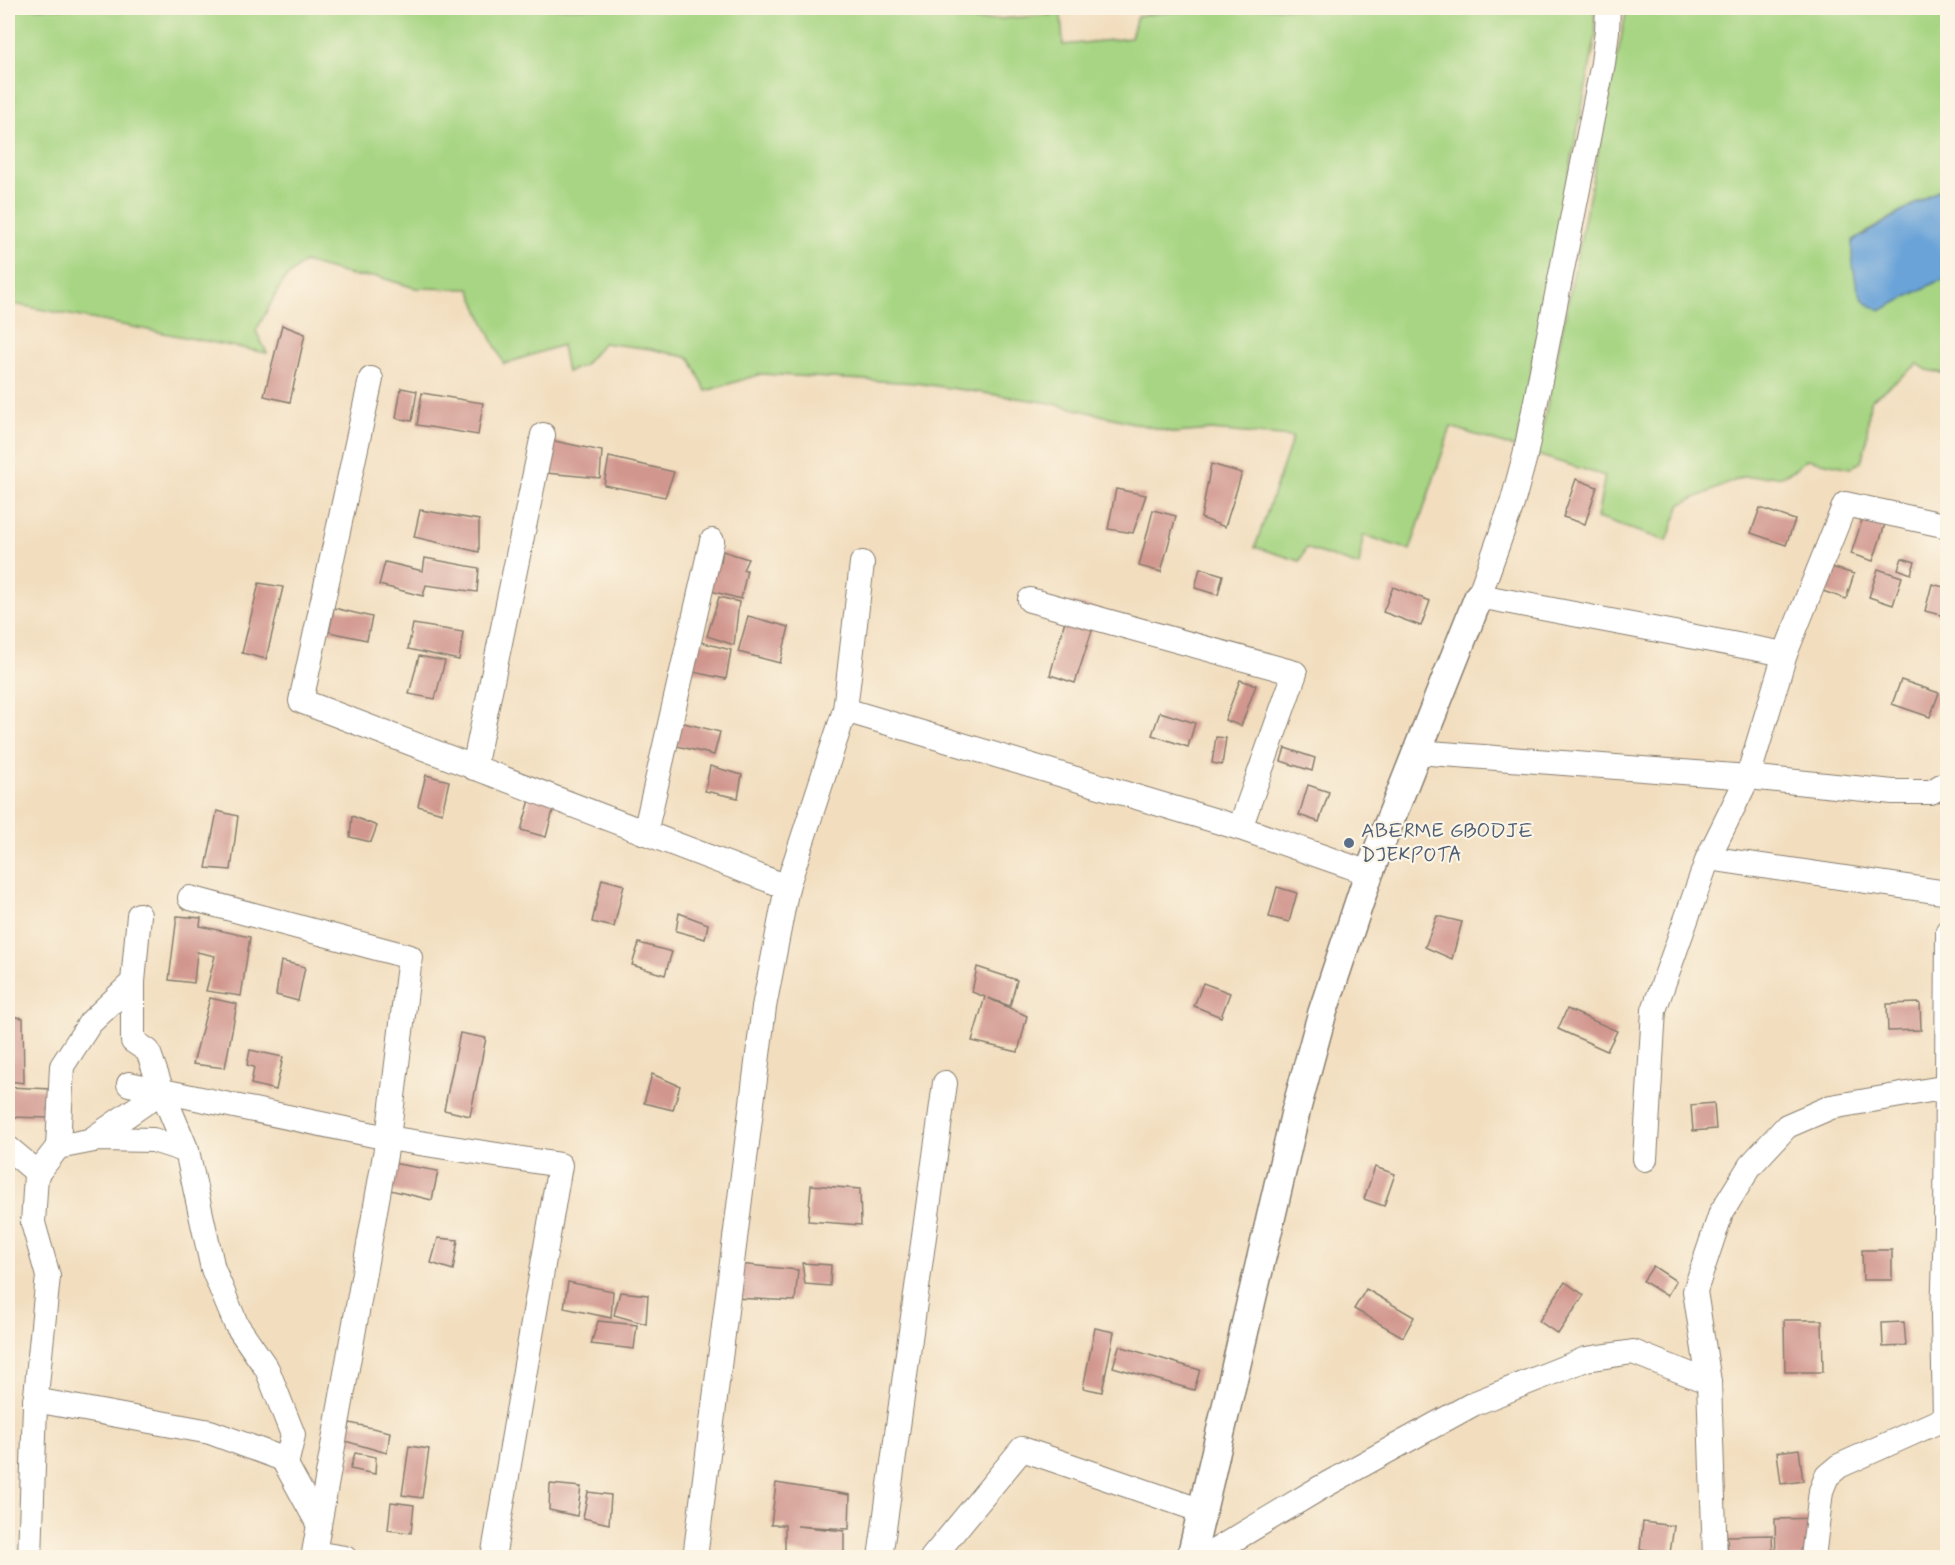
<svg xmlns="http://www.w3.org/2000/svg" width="1955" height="1565" font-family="Mynerve,sans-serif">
  <rect width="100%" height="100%" fill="#fcf5e5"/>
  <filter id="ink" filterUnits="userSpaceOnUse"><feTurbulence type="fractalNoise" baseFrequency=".0167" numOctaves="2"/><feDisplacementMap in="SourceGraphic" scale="12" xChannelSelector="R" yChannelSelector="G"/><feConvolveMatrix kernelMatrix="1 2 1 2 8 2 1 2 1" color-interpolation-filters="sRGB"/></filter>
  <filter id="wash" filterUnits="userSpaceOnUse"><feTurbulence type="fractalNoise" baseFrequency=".008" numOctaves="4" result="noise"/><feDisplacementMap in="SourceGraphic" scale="24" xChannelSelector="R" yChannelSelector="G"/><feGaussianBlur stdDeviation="1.35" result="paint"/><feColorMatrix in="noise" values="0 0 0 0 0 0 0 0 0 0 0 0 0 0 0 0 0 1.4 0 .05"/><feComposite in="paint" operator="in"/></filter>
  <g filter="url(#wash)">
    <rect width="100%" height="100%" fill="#f2debf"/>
    <g fill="#a7d583" stroke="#627850" stroke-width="1.5">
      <polygon points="8,8 972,8 974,21 1061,14 1063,45 1131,38 1137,16 1204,8 1594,8 1596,35 1516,448 1451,427 1410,550 1363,535 1359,566 1306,548 1300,561 1255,547 1293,437 1211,430 1175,433 1051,403 916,383 761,374 706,391 690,358 651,349 603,343 583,366 567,372 562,345 504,364 486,327 470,289 415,288 379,277 354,276 304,262 283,281 256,331 267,353 8,303"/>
      <polygon points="1627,8 1947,8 1947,185 1853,240 1882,310 1936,282 1947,279 1947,374 1927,370 1918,364 1870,401 1866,444 1861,462 1850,468 1807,459 1794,470 1781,476 1743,477 1681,504 1667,541 1597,518 1605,476 1537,455"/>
    </g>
    <path fill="#69a3d8" stroke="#42607a" stroke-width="1.5" d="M1947,185V279L1936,282L1882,310C1874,308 1867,305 1862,298C1855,287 1850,253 1853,241Z"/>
    <g id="blocks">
      <g fill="#d1978f">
        <polygon points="282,325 305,334 290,402 264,396"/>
        <polygon points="401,388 417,391 412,421 396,418"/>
        <polygon points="422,393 483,403 478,435 417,425"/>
        <polygon points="550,440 602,451 600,478 535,472"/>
        <polygon points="609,457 674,472 665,497 604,485"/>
        <polygon points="1211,464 1242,473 1225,527 1201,518"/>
        <polygon points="1576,479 1597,487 1585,524 1563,517"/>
        <polygon points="1116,489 1146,495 1133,533 1108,529"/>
        <polygon points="1760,508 1795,520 1786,545 1751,533"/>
        <polygon points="1866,508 1888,515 1873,561 1851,554"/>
        <polygon points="420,510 479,520 479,552 414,537"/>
        <polygon points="1153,510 1176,516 1161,572 1139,566"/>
        <polygon points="723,551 748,559 743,570 747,570 741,599 707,590 715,561 721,562"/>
        <polygon points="425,558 479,568 477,592 426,585 423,596 379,585 385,562 423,571"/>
        <polygon points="1902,558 1915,562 1911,574 1898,569"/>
        <polygon points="1825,565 1854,574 1846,599 1817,589"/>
        <polygon points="1200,568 1223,575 1218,595 1195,588"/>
        <polygon points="1878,569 1902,577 1893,605 1869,597"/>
        <polygon points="259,583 283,587 266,659 242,653"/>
        <polygon points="1932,584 1948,588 1948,617 1925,611"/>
        <polygon points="1393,587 1430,601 1421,626 1383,612"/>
        <polygon points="719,597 739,602 734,645 707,636"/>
        <polygon points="1070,602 1099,609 1075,683 1050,675"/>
        <polygon points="334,608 372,617 367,640 329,632"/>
        <polygon points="748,616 789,627 780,663 738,652"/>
        <polygon points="413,624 463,632 459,660 408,649"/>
        <polygon points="693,640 731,650 726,679 693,672"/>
        <polygon points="419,656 445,661 435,699 409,694"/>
        <polygon points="1240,680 1256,685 1241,726 1225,720"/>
        <polygon points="1901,680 1939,693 1930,717 1892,704"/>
        <polygon points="1160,712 1195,723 1188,747 1152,735"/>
        <polygon points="676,721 720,732 714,755 669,744"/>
        <polygon points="1216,737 1226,738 1222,765 1212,763"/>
        <polygon points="1285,748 1315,758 1312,771 1281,761"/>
        <polygon points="710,766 742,775 738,798 705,791"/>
        <polygon points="426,775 449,781 442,813 418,806"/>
        <polygon points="1308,785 1329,792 1319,822 1299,815"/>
        <polygon points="533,790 556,799 546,837 521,830"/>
        <polygon points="217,811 238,816 231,870 206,868"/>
        <polygon points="352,816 377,826 371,842 350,837"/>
        <polygon points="602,879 624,885 614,927 592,922"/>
        <polygon points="1277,887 1297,893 1289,922 1269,917"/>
        <polygon points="679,913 708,924 705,939 676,931"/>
        <polygon points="177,916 201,918 200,926 250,937 241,996 206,991 215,956 197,952 194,983 169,980"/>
        <polygon points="1437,916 1462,922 1452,959 1425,947"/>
        <polygon points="639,943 672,952 665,975 632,965"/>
        <polygon points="281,961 305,967 298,1001 276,995"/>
        <polygon points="977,967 1017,980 1010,1006 988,998 1027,1016 1018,1052 972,1041 985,997 972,992"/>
        <polygon points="1203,983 1230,993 1221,1017 1194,1006"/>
        <polygon points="210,998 237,1004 225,1068 193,1064"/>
        <polygon points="1920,1003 1921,1030 1888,1031 1887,1004"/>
        <polygon points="1567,1009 1617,1031 1607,1051 1558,1029"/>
        <polygon points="8,1016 23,1018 24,1083 8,1081"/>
        <polygon points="460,1033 486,1038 470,1116 444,1110"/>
        <polygon points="250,1050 283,1057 276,1090 251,1084 254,1067 247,1065"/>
        <polygon points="652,1074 680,1086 673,1110 644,1103"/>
        <polygon points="8,1087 52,1089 50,1118 8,1117"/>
        <polygon points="1714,1103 1716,1129 1693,1131 1691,1105"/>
        <polygon points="392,1163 438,1171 432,1200 386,1189"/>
        <polygon points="1375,1167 1395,1174 1384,1206 1364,1199"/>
        <polygon points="811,1185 860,1189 861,1225 808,1221"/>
        <polygon points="438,1238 458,1240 453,1270 431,1263"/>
        <polygon points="1862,1250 1892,1250 1892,1280 1863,1280"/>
        <polygon points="802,1263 831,1265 830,1286 805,1284"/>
        <polygon points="738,1264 798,1270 795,1301 734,1298"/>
        <polygon points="1653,1266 1676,1281 1667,1296 1643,1281"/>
        <polygon points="568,1282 613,1291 611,1318 564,1308"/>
        <polygon points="1565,1282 1584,1295 1558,1334 1539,1321"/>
        <polygon points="1366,1289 1414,1317 1403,1337 1354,1309"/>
        <polygon points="620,1292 648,1295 646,1324 614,1315"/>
        <polygon points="1784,1320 1822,1320 1823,1372 1785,1372"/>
        <polygon points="598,1321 637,1325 634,1349 591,1344"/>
        <polygon points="1904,1322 1906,1346 1883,1347 1882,1323"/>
        <polygon points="1095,1328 1114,1332 1102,1392 1083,1388"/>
        <polygon points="1119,1346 1200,1370 1194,1390 1113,1367"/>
        <polygon points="350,1423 390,1432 387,1453 345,1441"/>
        <polygon points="409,1446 429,1449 422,1498 402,1495"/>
        <polygon points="1799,1449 1803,1481 1781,1484 1777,1452"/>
        <polygon points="355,1453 376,1457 375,1474 350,1469"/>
        <polygon points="776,1483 850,1495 849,1529 797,1526 844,1531 844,1558 785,1551 785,1525 771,1525"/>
        <polygon points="550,1484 581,1487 577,1516 549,1510"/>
        <polygon points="588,1492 611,1495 609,1524 583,1518"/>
        <polygon points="391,1502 414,1505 411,1533 388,1530"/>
        <polygon points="1823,1518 1824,1558 1776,1558 1775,1519"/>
        <polygon points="1643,1522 1674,1526 1670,1553 1640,1549"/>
        <polygon points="1772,1535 1773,1558 1728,1558 1727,1536"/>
      </g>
    </g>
  </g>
  <g filter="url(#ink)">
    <use href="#blocks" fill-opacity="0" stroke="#877d6e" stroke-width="1.5"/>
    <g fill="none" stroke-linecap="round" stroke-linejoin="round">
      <defs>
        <g id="minor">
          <polyline points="1608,8 1607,31 1603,63 1525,456 1512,504 1479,596 1785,654"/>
          <polyline points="371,379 301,701 787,887"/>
          <polyline points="1030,600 1295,673 1240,828"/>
          <polyline points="845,710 1240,828 1369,873"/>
          <polyline points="1417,752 1748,777 1893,792 1931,792 1948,782"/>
          <polyline points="474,768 543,435"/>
          <polyline points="645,833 712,541"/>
          <polyline points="1708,858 1948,893"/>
          <polyline points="190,898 410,957 388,1138 314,1553 345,1558"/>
          <polyline points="129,1084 388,1138 560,1165 493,1558"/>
          <polyline points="91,1140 162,1091"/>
          <polyline points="58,1147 62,1066 90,1023 133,982 139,915"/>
          <polyline points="8,1148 38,1173"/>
          <polyline points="187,1151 213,1269 236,1324 267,1369 293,1435 286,1465"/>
          <polyline points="1645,1159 1654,1010 1708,858 1748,777 1785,654 1845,504 1948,526"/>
          <polyline points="35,1400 210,1432 283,1459 319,1525"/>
          <polyline points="1945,1419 1943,1315 1946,1227 1948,931"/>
          <polyline points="30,1558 35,1405 48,1276 33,1223 36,1175 58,1147 99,1139 153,1140 187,1151 162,1091 148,1051 133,1041 133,982"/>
          <polyline points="695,1558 764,1007 787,887 845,710 862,563"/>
          <polyline points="880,1558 945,1083"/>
          <polyline points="932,1558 1022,1449 1202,1511"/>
          <polyline points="1203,1558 1320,1488 1473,1404 1586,1359 1633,1352 1709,1382"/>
          <polyline points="1715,1558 1709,1382 1695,1291 1721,1213 1750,1166 1787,1126 1831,1107 1948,1087"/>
          <polyline points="1813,1558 1821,1491 1827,1476 1839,1466 1948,1417"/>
        </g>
        <polyline id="tertiary" points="1191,1558 1296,1110 1322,1014 1369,873 1479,596"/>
      </defs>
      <use href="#minor" stroke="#877d6e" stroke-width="26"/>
      <use href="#tertiary" stroke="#877d6e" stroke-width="31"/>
      <use href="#minor" stroke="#fff" stroke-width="24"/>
      <use href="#tertiary" stroke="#fff" stroke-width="28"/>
    </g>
  </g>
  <circle fill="#5c6f8a" stroke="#fcf5e5" stroke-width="2" cx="1349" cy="843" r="6"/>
  <g text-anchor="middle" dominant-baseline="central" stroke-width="4.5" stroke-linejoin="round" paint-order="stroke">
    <g font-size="21" fill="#4e5e75" stroke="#fcf5e5" text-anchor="start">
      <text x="1361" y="831">ABERME GBODJE<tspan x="1361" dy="24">DJEKPOTA</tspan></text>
    </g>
  </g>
  <rect width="1955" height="1565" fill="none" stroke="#fcf5e5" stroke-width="30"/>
</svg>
